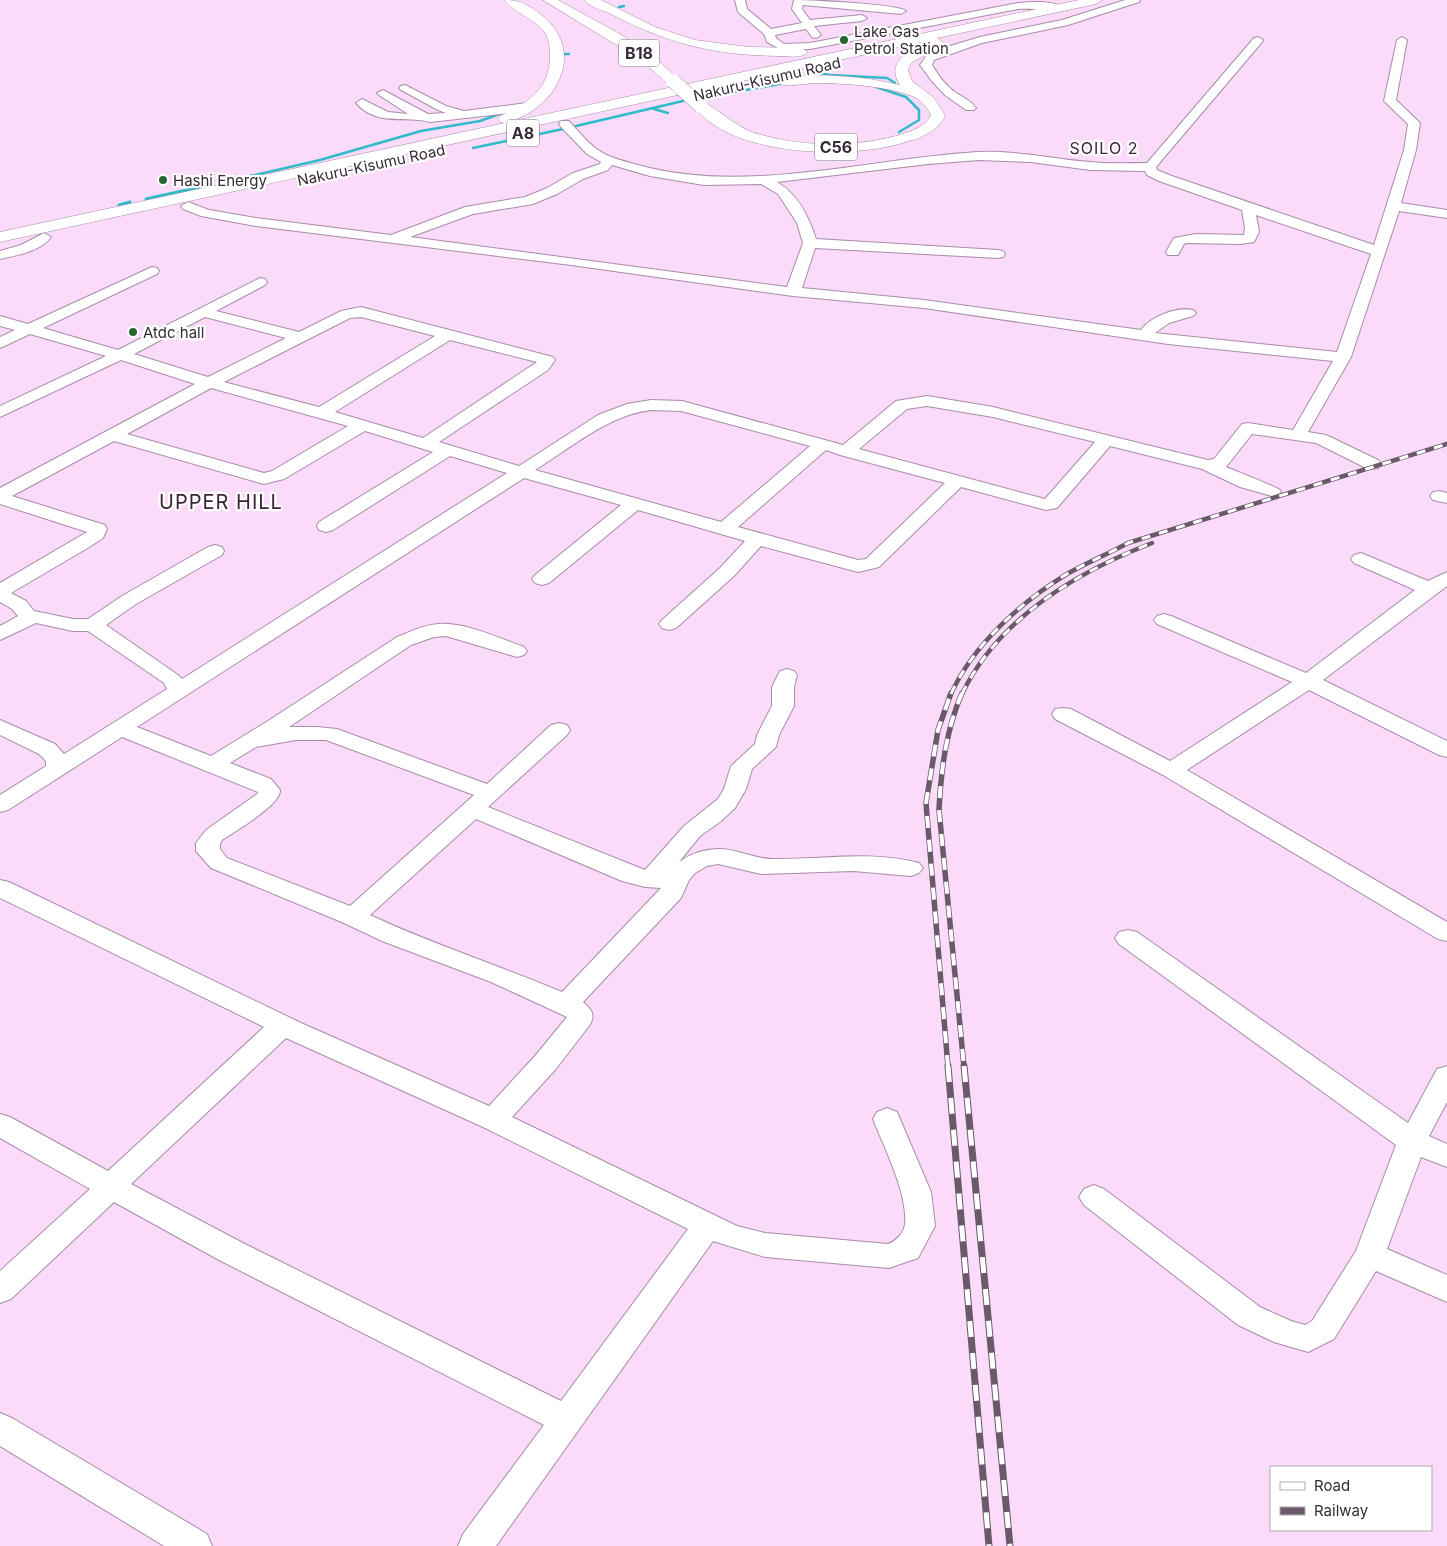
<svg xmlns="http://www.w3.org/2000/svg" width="1447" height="1546" font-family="Inter,sans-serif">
  <rect width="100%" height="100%" fill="#fadbfa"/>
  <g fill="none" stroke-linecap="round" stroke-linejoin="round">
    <g stroke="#2fbbca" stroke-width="2.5">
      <polyline points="619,7 624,6"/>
      <polyline points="565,54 569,54"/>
      <polyline points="813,72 830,75 887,78 895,83"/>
      <polyline points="876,87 906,97 919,110 919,120 899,132"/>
      <polyline points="701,98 785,83"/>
      <polyline points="654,109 668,113"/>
      <polyline points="576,126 683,101"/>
      <polyline points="473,148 563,129"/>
      <polyline points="246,177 320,160 421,131 480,121 505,112"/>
    </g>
    <g stroke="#2fbbca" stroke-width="3">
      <polyline points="228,181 252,176"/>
      <polyline points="146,199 210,185"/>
      <polyline points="119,205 130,202"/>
    </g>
    <defs>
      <g id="minor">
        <path d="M735,0H745L747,9L771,29L802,23L792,9L794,0C809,0 899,4 906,11L901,14L803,5L802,9L810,20L862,15L867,18L862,21L814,26L821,35L816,38L812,37L806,29L775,35L776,38L784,44L810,43L1018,3C1031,2 1054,0 1064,8C1059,12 1028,8 1018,9L810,49L782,50L767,42L764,34L738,12Z"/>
        <path d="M1125,0H1140L1139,2L1068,25L982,43L934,60L932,65C938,75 946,86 956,93C964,98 970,100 976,108L974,110H966L945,95L931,80L920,65L926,56L950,46L980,37L1062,20Z"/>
        <path d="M1258,37L1263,40L1262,42L1156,167L1157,170L1169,175L1374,245L1404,150L1408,124L1384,101L1397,40L1402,37L1407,40L1396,100L1420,123L1416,150L1401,203L1447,210V218L1399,211L1351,357L1308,432L1326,435L1378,460L1381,464L1378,468L1372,469L1366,468L1316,443L1252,434L1226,467C1235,471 1278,487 1281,491L1278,495L1272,496L1240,487L1202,469L1110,446L1057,508L1046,510L961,487L879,567L858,572L761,546L734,576L676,628L669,630L662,628L659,624L662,620L720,568L745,541L638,510L549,583L542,585L535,583L532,579L535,575L621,505L524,478L137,727L211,756L268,721L397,637C410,632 423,625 438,624C466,622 498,638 524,647L527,651L524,655L517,657L446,636L434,637L411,645L289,727H317L337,729L487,784L551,725L559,723L567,725L570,730L567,735L488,807L645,870L684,826L718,799L724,789L731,766L755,744L757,735L772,706V687L780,671L787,669L794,671L797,675L794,687V706L779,735L776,747L752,769L746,789L735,808L720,822L700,836L679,862C690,854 705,849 719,849C736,849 753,858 771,859C820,860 871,850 919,863L923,868L919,873L911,876L853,871L761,874L718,864L707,866L695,873L689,880L681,898L583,1002C592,1010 596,1015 589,1026L555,1070L512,1117L737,1226L765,1233L888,1244C896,1241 904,1233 905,1224C908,1194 884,1147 873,1119L877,1112L887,1108L897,1112L931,1192L935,1226L918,1258L889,1268L765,1257L713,1241L496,1546H458L463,1534L544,1425L219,1260L114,1202L11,1299L0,1303V1271L90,1189L0,1138V1114L10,1117L108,1171L264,1027L0,898V880L9,882L301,1023L489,1106L535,1056L567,1017L491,982L382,941L344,923L211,868L196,851V843L206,830L257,794L258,792L122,737L8,810L0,812V795L46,766V761L39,754L0,735V720L55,744L64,754L167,689L164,683L88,631H73L36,623L0,640V626L18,616L12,609L0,602V583L87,532L0,504V488L195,384L121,360L0,417V406L106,356L30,334L0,348V337L15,330L0,326V316L28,324L152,267L157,268L159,271L157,274L43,328L118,350L260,278L265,279L267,282L265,285L216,311L299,332L341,311L361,307L553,357L555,360L548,370L439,442L519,466L598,415L627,404L651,400L682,401L843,445L896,401L927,396L993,407L1208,460L1214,459L1242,424L1248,423L1293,430L1333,361L1168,344L924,308L793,296L571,265L256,226L201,216L183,209L181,206L188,202L209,210L256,218L391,235L465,207L525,197L547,188L573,173L600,164L601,162L587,154L561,127L559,124L561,121H569C581,134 593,150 609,156C618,160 628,162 638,165C745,195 866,159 977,152C1015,150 1052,159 1090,162C1108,164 1128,163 1147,163L1254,38ZM979,160L1031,162L1090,170L1145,171L1147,175L1159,181L1242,210L1245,228L1244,235L1196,234L1174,238L1166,252L1168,255H1178L1184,244L1187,243L1240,244L1254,242L1259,232L1256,215L1371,254L1337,352L1155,333L1169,323L1193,316L1196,313L1193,310C1177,306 1150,317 1141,330L924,300L802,288L815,248L998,258L1003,257L1005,254L1003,251L998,250L816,239C809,217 798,194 777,182L928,164ZM612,165L650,176L704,185L761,184L778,194L797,223L803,243L787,287L410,237L473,214L533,204L557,194L583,179L608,170ZM205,317L286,338L208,377L134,354ZM361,317L435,336L319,407L224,382L350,318ZM450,340L537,362L423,438L335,412ZM211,388L348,426L272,471L264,473L127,434ZM927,406L993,417L1095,442L1045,499L859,449L907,409ZM651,410L681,411L810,446L721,522L535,470C571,448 608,415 651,410ZM365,431L433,452L319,522L317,526L319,530L326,532L333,530L450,456L507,473L182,679L178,675L106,625L136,604L222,555L224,551L222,547L215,545L208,547L122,596L88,619H73L34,611L26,601L11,593L91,546L103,538L107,529L105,525L12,496L114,441L264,484L284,479ZM826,450L840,455L945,483L866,559L858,560L738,527ZM296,740H326L474,795L350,906L227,858L220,849V844L222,840C235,831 281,805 280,790L271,779L230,763L256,747ZM476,819L622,881L645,887L661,888L562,992C498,965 432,944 370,915ZM286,1038L483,1127L688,1229L561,1401L241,1242L131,1184Z"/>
        <path d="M405,85L446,106L464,111L527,103L533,107L527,111L430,122C406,115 377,127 356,103L362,99L388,112L408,114L379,95L377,93L383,90L428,114L446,113L438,110L401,90L399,88L401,86Z"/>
        <path d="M44,233L51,237C40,252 17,255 0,259V251L21,245Z"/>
        <polygon points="1439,491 1447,493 1447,503 1433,500 1430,496 1433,492"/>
        <polygon points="1361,553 1428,581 1447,572 1447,586 1323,680 1447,741 1447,757 1439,755 1309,690 1187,770 1447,922 1447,941 1438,939 1163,775 1055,719 1052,714 1055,709 1063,708 1071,709 1170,761 1292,682 1157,624 1154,620 1157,616 1164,614 1171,616 1306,673 1415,590 1354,563 1351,559 1354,555"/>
        <polygon points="1128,930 1137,932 1408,1123 1437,1069 1447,1066 1447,1102 1429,1136 1447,1144 1447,1167 1421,1157 1387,1249 1447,1275 1447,1302 1376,1271 1334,1339 1308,1352 1274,1342 1238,1325 1084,1205 1079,1197 1084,1189 1094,1185 1104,1189 1260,1307 1291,1321 1305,1325 1312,1321 1356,1251 1396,1145 1119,944 1115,938 1119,932"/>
        <polygon points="0,1413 12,1418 207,1534 212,1546 164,1546 0,1446"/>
      </g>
      <g id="highway">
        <path d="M504,0C520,0 526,4 539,13C589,50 557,110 505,123L1079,0H1102L1096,4L937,38L943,42L941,45L911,63L908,70L912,81L934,98L945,115C937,134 917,139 899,144C845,159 729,156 694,106L696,103C700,102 703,101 707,104C723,113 734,125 752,132C797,147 850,148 896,136C908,132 925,128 931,115C927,107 920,99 912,96C885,86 845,83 816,83C806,83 782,89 775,81L782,77C822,73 861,76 900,85C884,60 913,50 931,40L0,242V232L505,123L500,122L498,119L500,116C527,104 550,89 550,56C550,47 549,37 543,30C532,18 514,12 504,0Z"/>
        <polygon points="543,0 558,0 620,34 651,54 680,81 678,84 668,84 641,60"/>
        <path d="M584,0H601L655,27L695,40L748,47L801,48L808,52C802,59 787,56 779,56C713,55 669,44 611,14C602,10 590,7 584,0Z"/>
      </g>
    </defs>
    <use href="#minor" stroke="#a88ca8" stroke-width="2"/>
    <use href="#highway" stroke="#a88ca8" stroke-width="1"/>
    <use href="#minor" fill="#fff" fill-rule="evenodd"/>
    <use href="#highway" fill="#fff" fill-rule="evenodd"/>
    <defs>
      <g id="rail-far2">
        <path d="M951,694C973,645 1021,602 1067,574C1086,563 1108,554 1128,543L1447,444"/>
        <path d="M962,694C998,619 1077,572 1152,543"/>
      </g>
      <g id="rail-far1">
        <path d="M962,693C946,730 941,770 939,810L964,1067"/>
        <polyline points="948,1067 926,803 938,730 951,693"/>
      </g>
      <g id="rail">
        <polyline points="948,1066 989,1546"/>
        <polyline points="964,1066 1010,1546"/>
      </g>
    </defs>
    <use href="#rail-far2" stroke="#695969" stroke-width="4.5"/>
    <use href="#rail-far1" stroke="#695969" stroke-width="5.5"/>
    <use href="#rail" stroke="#695969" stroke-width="7"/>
    <use href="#rail-far2" stroke="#fff" stroke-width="3" stroke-dasharray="9" stroke-linecap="butt"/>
    <use href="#rail-far1" stroke="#fff" stroke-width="4" stroke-dasharray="12" stroke-linecap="butt"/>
    <use href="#rail" stroke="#fff" stroke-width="5" stroke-dasharray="16" stroke-linecap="butt"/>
    <defs>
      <polyline id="highway-bridge" points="673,81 701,106"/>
    </defs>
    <use href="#highway-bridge" stroke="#a88ca8" stroke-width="15" stroke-linecap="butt"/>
    <use href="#highway-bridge" stroke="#fff" stroke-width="14"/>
  </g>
  <g fill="#25652e" stroke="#fff" stroke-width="2">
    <circle cx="844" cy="40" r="5"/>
    <circle cx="163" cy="180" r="5"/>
    <circle cx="133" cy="332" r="5"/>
  </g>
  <g text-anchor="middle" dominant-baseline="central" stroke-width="4.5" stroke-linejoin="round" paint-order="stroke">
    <g font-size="15" fill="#362b36" stroke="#fff" text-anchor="start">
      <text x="854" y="31">Lake Gas<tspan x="854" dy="17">Petrol Station</tspan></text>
      <text x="173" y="180">Hashi Energy</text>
      <text x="143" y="332">Atdc hall</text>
    </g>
    <g font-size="15" fill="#362b36" stroke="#fff">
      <text transform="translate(767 79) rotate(-13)">Nakuru-Kisumu Road</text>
      <text transform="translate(371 165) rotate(-12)">Nakuru-Kisumu Road</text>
    </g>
    <g fill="#fff" stroke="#726b72" stroke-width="1">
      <rect x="619" y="39.5" width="40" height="27" rx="4"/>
      <rect x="507" y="119.5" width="32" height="27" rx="4"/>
      <rect x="815" y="133.5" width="42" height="27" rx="4"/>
    </g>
    <g font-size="16" font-weight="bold" fill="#362b36">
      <text x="639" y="53">B18</text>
      <text x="523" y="133">A8</text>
      <text x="836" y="147">C56</text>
    </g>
    <g font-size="16" letter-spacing="1" fill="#3c243c" stroke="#fff">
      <text x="1104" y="148">SOILO 2</text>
    </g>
    <g font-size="20" letter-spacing="1" fill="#3c243c" stroke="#fff">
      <text x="221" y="502">UPPER HILL</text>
    </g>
  </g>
  <rect x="1270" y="1466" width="162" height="65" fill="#ffffff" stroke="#afaaaf"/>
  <rect x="1280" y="1482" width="25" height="8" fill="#ffffff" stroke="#afaaaf"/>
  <text x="1314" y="1491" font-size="15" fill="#362b36">Road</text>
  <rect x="1280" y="1507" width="25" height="8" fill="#695969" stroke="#afaaaf"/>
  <text x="1314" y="1516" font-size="15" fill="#362b36">Railway</text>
</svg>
